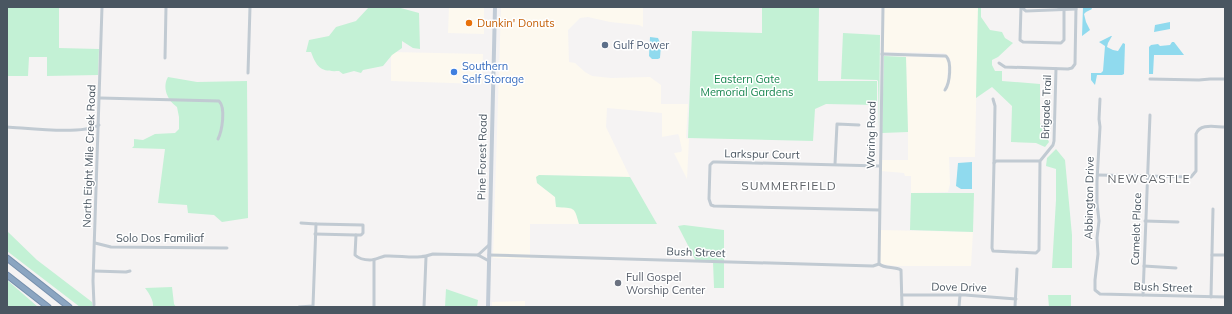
<svg xmlns="http://www.w3.org/2000/svg" width="1232" height="314" font-family="Mulish,sans-serif">
  <rect width="100%" height="100%" fill="#f5f3f3"/>
  <g fill="#fdf9ef">
    <polygon points="449,7 484,7 484,34 448,33"/>
    <polygon points="501,7 643,7 643,27 639,25 610,22 588,17 580,18 568,30 569,62 575,63 585,72 592,76 611,78 650,77 661,85 661,104 688,104 686,138 689,139 687,179 674,153 681,152 682,150 679,136 678,134 662,137 662,113 607,108 606,127 630,177 540,175 537,183 555,197 556,206 570,207 576,211 579,224 530,224 530,259 493,258"/>
    <polygon points="884,7 978,7 975,157 949,157 950,184 948,192 911,193 911,176 905,176 904,173 881,171 881,160 908,160 908,132 906,57 896,56 946,58 948,62 947,83 943,90 945,92 950,83 951,61 949,57 944,53 884,52"/>
    <polygon points="391,52 483,54 482,84 391,81"/>
    <polygon points="880,230 973,232 971,266 895,266 882,264 880,263"/>
    <polygon points="525,301 525,307 492,307 492,302"/>
  </g>
  <g fill="#c3f1d5">
    <polygon points="7,7 59,7 59,48 99,49 98,75 47,76 47,57 29,57 28,76 7,76"/>
    <path d="M369,7H397L419,13L420,49L413,48L402,41V48L392,55L383,66L363,70L361,73L354,71L343,74L339,71C321,72 317,68 311,52H306L309,40L329,36L336,27L356,21Z"/>
    <polygon points="762,7 819,7 818,81 877,81 877,105 826,104 815,109 813,141 688,138 692,31 762,33"/>
    <polygon points="978,7 981,7 981,17 990,30 1002,32 1005,38 1013,43 998,57 992,60 992,65 995,71 1002,71 1002,81 1040,84 1040,123 1049,142 1045,147 1036,143 1011,142 1012,106 992,87 976,98"/>
    <polygon points="843,33 880,35 879,133 878,81 877,80 841,79"/>
    <polygon points="884,56 906,57 908,132 882,133"/>
    <path d="M168,77L197,82L247,81L248,218L222,222L214,215L188,213L187,205L158,203L165,149L132,148L134,146V139L143,140L155,134L175,133L179,129V117L177,107C167,100 162,87 168,77Z"/>
    <polygon points="1056,149 1065,160 1072,235 1072,268 1052,268 1056,200 1056,169 1046,166 1047,158"/>
    <path d="M539,175L630,177L657,224H579C574,205 574,209 556,207L555,197L537,183L536,177Z"/>
    <polygon points="911,193 974,193 973,232 910,230"/>
    <polygon points="684,225 724,230 724,288 714,288 714,287 713,262 696,261 678,226"/>
    <polygon points="7,230 8,232 37,260 92,302 93,307 80,307 7,251"/>
    <polygon points="7,280 38,307 7,307"/>
    <path d="M172,287L174,304L176,307H153C154,301 149,293 145,288Z"/>
    <polygon points="446,289 478,300 477,307 445,307"/>
    <polygon points="1048,295 1071,295 1071,307 1049,307"/>
  </g>
  <g fill="#90daee">
    <polygon points="1083,7 1091,7 1092,9 1086,12 1084,14 1086,22 1090,30 1082,36"/>
    <polygon points="1170,22 1170,29 1154,32 1155,25"/>
    <polygon points="1111,36 1112,36 1108,43 1107,47 1113,50 1118,51 1123,43 1125,44 1124,74 1122,75 1097,75 1095,85 1091,80 1091,73 1101,73 1103,71 1105,46 1099,42"/>
    <polygon points="650,37 658,38 661,45 660,58 658,59 652,59 649,56"/>
    <polygon points="1172,42 1174,42 1184,55 1154,55 1153,74 1149,74 1149,47 1151,45 1158,44 1160,46 1170,45"/>
    <polygon points="972,162 972,189 961,189 956,186 958,163"/>
  </g>
  <g fill="none" stroke-linecap="round" stroke-linejoin="round">
    <defs>
      <g id="highway">
        <polyline points="7,258 69,307"/>
        <polyline points="7,275 48,307"/>
      </g>
    </defs>
    <use href="#highway" stroke="#7690ad" stroke-width="7"/>
    <g stroke="#c1cad2" stroke-width="3">
      <polyline points="1021,7 1020,40 1023,42 1061,43 1064,40 1064,7"/>
      <polyline points="1021,7 1026,11 1076,9"/>
      <polyline points="1058,7 1064,9"/>
      <path d="M882,54L946,56C952,62 950,83 945,90"/>
      <polyline points="165,58 166,7"/>
      <polyline points="999,63 1005,67 1068,69 1072,68 1075,64 1076,7"/>
      <polyline points="248,73 250,7"/>
      <polyline points="1150,79 1199,80 1210,79 1225,79"/>
      <path d="M100,98L219,101C226,108 222,131 218,139"/>
      <polyline points="993,99 995,106 994,163"/>
      <polyline points="1100,99 1099,119 1100,127 1097,181 1097,203 1099,221 1097,238 1098,254 1095,280 1095,290 1100,294 1225,297"/>
      <path d="M7,127C27,128 82,135 99,125"/>
      <polyline points="1040,161 996,161 994,163 992,248 993,251 1036,253 1039,250 1040,161 1053,145 1054,141 1056,69"/>
      <polyline points="835,164 837,124 859,125"/>
      <path d="M1098,175L1191,177L1196,171V134C1200,123 1215,127 1225,127"/>
      <polyline points="879,210 714,206 711,205 709,199 710,165 713,162 717,162 880,166"/>
      <polyline points="1145,221 1178,222"/>
      <polyline points="315,234 356,235 361,235 363,233 363,225 316,224"/>
      <path d="M356,235L355,255C359,259 364,260 370,260C375,260 380,257 385,256C401,255 417,260 433,254L478,255L489,261"/>
      <polyline points="95,243 111,247 227,248"/>
      <polyline points="478,255 489,245"/>
      <path d="M489,255L873,266L879,264C885,269 895,266 901,270L902,307"/>
      <polyline points="1212,255 1225,255"/>
      <polyline points="879,264 883,7"/>
      <polyline points="1144,266 1176,268"/>
      <polyline points="94,271 126,272 130,271"/>
      <polyline points="902,295 965,295 1016,299"/>
      <polyline points="1143,295 1150,115"/>
      <polyline points="1211,297 1213,209"/>
      <polyline points="94,305 93,281 102,7"/>
      <polyline points="299,307 313,306 316,224 301,223"/>
      <polyline points="374,307 374,260"/>
      <polyline points="424,307 426,257"/>
      <polyline points="959,307 960,295"/>
      <polyline points="1015,307 1017,269"/>
    </g>
    <polyline stroke="#c1cbd6" stroke-width="4" points="488,307 495,7"/>
    <use href="#highway" stroke="#8ba5c1" stroke-width="5"/>
  </g>
  <circle fill="#e8710a" stroke="#fff" stroke-width="1.5" cx="469" cy="23" r="4"/>
  <circle fill="#5c6f8a" stroke="#fff" stroke-width="1.5" cx="605" cy="45" r="4"/>
  <circle fill="#3f7fe0" stroke="#fff" stroke-width="1.5" cx="454" cy="72" r="4"/>
  <circle fill="#6b7280" stroke="#fff" stroke-width="1.5" cx="618" cy="283" r="4"/>
  <g text-anchor="middle" dominant-baseline="central" stroke-width="3" stroke-linejoin="round" paint-order="stroke">
    <g font-size="11" fill="#c56008" stroke="#fff" text-anchor="start">
      <text x="477" y="23">Dunkin' Donuts</text>
    </g>
    <g font-size="11" fill="#4e5e75" stroke="#fff" text-anchor="start">
      <text x="613" y="45">Gulf Power</text>
    </g>
    <g font-size="11" fill="#366cbe" stroke="#fff" text-anchor="start">
      <text x="462" y="66">Southern<tspan x="462" dy="13">Self Storage</tspan></text>
    </g>
    <g font-size="11" fill="#17864f" stroke="#fff">
      <text x="747" y="79">Eastern Gate<tspan x="747" dy="13">Memorial Gardens</tspan></text>
    </g>
    <g font-size="11" fill="#4a5661" stroke="#fff">
      <text transform="translate(1046 107) rotate(-88)">Brigade Trail</text>
      <text transform="translate(871 135) rotate(-89)">Waring Road</text>
      <text transform="translate(762 154) rotate(1)">Larkspur Court</text>
      <text transform="translate(89 156) rotate(-88)">North Eight Mile Creek Road</text>
      <text transform="translate(482 157) rotate(-89)">Pine Forest Road</text>
      <text transform="translate(1089 198) rotate(-89)">Abbington Drive</text>
      <text transform="translate(1136 229) rotate(-88)">Camelot Place</text>
      <text x="160" y="238">Solo Dos Familiaf</text>
      <text transform="translate(696 252) rotate(2)">Bush Street</text>
      <text transform="translate(959 287) rotate(1)">Dove Drive</text>
      <text transform="translate(1163 287) rotate(2)">Bush Street</text>
    </g>
    <g font-size="11" fill="#5b616d" stroke="#fff" text-anchor="start">
      <text x="626" y="277">Full Gospel<tspan x="626" dy="13">Worship Center</tspan></text>
    </g>
    <g font-size="12" letter-spacing="1" fill="#5f6368" stroke="#fff">
      <text x="1149" y="178">NEWCASTLE</text>
      <text x="789" y="185">SUMMERFIELD</text>
    </g>
  </g>
  <rect width="1232" height="314" fill="none" stroke="#4a5661" stroke-width="16"/>
</svg>
